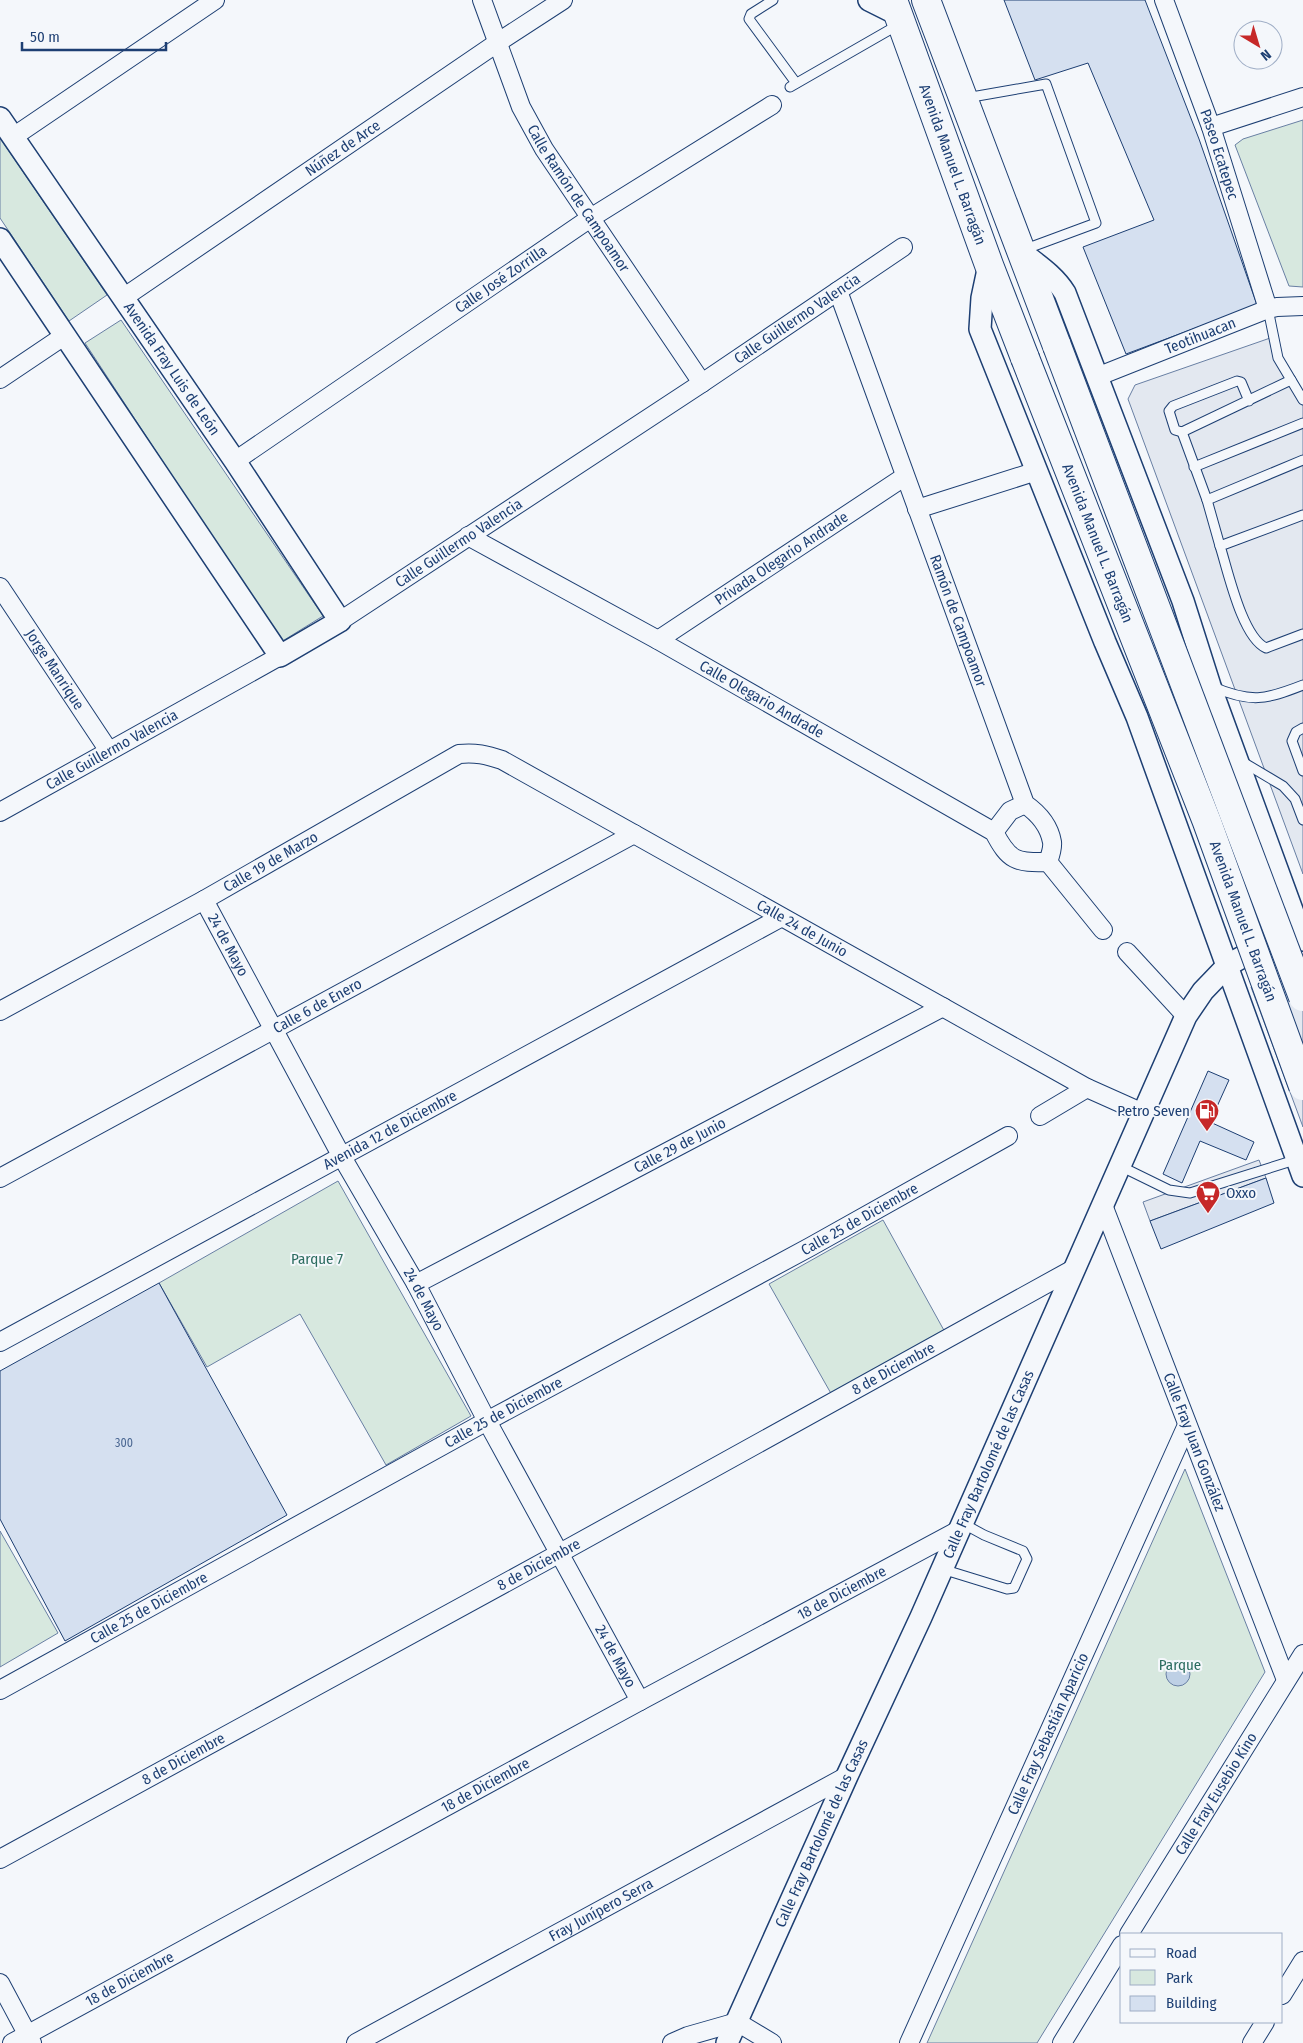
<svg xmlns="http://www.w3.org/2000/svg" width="1303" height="2043" font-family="'Fira Sans Condensed',sans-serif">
  <rect width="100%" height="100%" fill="#f4f7fb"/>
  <g fill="#d7e8df" stroke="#687fa3">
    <polygon points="1303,120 1303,287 1289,286 1235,145 1243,139"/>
    <polygon points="0,138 107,295 69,321 0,218"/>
    <polygon points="121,320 323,616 281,642 85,343"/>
    <polygon points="338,1181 471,1416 386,1465 300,1314 207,1367 159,1283"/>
    <polygon points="883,1220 946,1334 833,1397 769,1284"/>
    <polygon points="1185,1469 1265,1672 1037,2043 927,2043"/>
    <polygon points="0,1531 58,1633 0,1667"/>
  </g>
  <g fill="#e3e8f0" stroke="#687fa3">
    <polygon points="1276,336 1285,368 1303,396 1303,874 1128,399 1135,385"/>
    <polygon points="1301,972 1303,978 1303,1127 1251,987"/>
    <polygon points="1259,1160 1266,1178 1150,1221 1143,1202"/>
  </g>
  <circle fill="#bed0e5" stroke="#687fa3" cx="1178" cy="1674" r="12"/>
  <g fill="#d5e0f0" stroke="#1d3f73">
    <polygon points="1004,0 1145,0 1199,139 1257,305 1126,354 1083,247 1154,220 1088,63 1035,80"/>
    <polygon points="1208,1071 1229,1080 1210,1122 1254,1142 1246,1160 1200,1141 1182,1183 1163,1174"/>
    <polygon points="1266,1178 1274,1203 1161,1249 1150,1221"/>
    <polygon points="159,1283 287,1515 65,1641 0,1519 0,1371"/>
  </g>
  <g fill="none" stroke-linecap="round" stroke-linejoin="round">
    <defs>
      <g id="service">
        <polyline points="773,0 751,14 749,19 796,83"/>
        <polyline points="790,87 898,25"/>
        <polyline points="966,98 1046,84 1096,223 1023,250"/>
        <polyline points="1268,309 1278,358 1303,400"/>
        <polyline points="1249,401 1241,382 1237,381 1173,406 1169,411 1175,430 1182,432 1291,380"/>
        <polyline points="1182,432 1207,500 1303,460"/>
        <polyline points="1194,467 1303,423"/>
        <polyline points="1207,500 1220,546"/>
        <path d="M1303,515L1220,546C1228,571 1242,637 1266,648L1303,634"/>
        <path d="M1213,687C1251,703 1265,700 1303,685"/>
        <polyline points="1303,728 1296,732 1292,741 1303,771"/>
        <polyline points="1241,761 1283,786 1295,799 1303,820"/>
        <polyline points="1120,1166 1169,1190 1190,1193 1298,1159"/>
        <polyline points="942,1569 1007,1589 1014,1588 1027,1559 1023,1551 984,1535 962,1523"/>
      </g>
      <g id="minor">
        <path id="s1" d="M482,0L521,107L544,149L702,383"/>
        <path id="s2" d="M1164,0L1211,127L1268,309"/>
        <polyline points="1211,127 1303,97"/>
        <polyline points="13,137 215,0"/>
        <path id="s3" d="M838,291L1025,804C1038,813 1049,825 1052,842C1053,848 1050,856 1048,862L1103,930"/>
        <path id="s4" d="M123,298L497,43L563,0"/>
        <path id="s5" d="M1099,376L1268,309L1277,307L1303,306"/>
        <polyline points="0,379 64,336"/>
        <path id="s6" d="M235,461L589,219L772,105"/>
        <polyline points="917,509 1037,471"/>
        <path id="s7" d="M468,536L658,640L994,832C1009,861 1016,863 1048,862"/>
        <path id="s8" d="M0,587L109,751"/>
        <path id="s9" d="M340,621L702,383L903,247"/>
        <path id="s10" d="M658,640L904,477"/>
        <path id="s11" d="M0,812L280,656"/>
        <polyline points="994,832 1010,811 1025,804"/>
        <path id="s12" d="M204,900L342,1157L416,1284L487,1421L640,1701"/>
        <polyline points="1127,952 1186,1016"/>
        <path id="s13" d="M0,1011L204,900L459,754C475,752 487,755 502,760L1087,1088L1143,1113"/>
        <polyline points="1040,1116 1087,1088"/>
        <path id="s14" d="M0,1178L634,834"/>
        <path id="s15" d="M1103,1205L1286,1680"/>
        <path id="s16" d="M416,1284L943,1007"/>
        <path id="s17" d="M0,1342L780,918"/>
        <path id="s18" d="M0,1690L487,1421L810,1247L1008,1136"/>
        <path id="s19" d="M0,1859L560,1553L1075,1268"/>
        <path id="s20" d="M1129,1934L1303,1654"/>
        <polyline points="0,1983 32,2043"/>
        <polyline points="1282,1995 1303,1961"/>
        <path id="s21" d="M12,2043L640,1701L959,1530"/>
        <path id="s22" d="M356,2043L847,1776"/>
        <polyline points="672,2043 688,2036 737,2022 772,2043"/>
        <path id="s23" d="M909,2043L1187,1425"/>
        <polyline points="1062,2043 1122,1945"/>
        <polyline points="1252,2043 1265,2022"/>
      </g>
      <g id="tertiary">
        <polyline points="869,0 897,14"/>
        <path id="s24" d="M0,118L235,461L340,621L280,656L0,239"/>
        <path d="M1020,251C1036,264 1054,275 1065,293L1183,601L1210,686L1303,940"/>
        <polyline points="989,265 982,298 980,329 1105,642 1137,717 1303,1176"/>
        <path id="s25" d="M727,2043L847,1776L921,1617L1186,1016L1203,991L1228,965L1298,926"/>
      </g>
      <g id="trunk">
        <path id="s26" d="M893,0L989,265L1025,358"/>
        <polyline points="926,0 1057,346"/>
      </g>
    </defs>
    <use href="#service" stroke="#1d3f73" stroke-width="11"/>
    <use href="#minor" stroke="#1d3f73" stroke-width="20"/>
    <use href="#tertiary" stroke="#1d3f73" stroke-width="24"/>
    <use href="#trunk" stroke="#1d3f73" stroke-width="30"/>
    <use href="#service" stroke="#f4f7fb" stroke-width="9"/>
    <use href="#minor" stroke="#f4f7fb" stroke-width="18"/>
    <use href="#tertiary" stroke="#f4f7fb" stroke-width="21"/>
    <use href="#trunk" stroke="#f4f7fb" stroke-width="28"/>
    <defs>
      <g id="trunk-bridge">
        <polyline points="1057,346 1303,997"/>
        <path id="s27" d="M1025,358L1207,822L1303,1086"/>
      </g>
    </defs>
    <use href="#trunk-bridge" stroke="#1d3f73" stroke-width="30" stroke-linecap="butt"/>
    <use href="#trunk-bridge" stroke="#f4f7fb" stroke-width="28"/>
  </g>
  <defs>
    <symbol id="fuel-pin" viewBox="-11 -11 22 30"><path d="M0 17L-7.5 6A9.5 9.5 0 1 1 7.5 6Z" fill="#c62828" stroke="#f4f7fb"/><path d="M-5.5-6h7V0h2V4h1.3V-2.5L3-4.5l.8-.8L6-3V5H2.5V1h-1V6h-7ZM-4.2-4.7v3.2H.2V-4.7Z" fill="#fff"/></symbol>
    <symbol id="supermarket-pin" viewBox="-11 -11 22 30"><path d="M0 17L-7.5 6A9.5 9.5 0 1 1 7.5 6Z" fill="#c62828" stroke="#f4f7fb"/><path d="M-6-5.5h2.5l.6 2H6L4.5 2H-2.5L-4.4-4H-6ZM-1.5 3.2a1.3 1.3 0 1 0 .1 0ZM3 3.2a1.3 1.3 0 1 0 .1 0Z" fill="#fff"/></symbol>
  </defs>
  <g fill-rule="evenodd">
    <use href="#fuel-pin" x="1193" y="1097" width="28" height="38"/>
    <use href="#supermarket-pin" x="1194" y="1179" width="28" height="38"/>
  </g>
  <g text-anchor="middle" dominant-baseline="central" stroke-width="4" stroke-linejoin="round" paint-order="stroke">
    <g font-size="12" fill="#4b6792">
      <text x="124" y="1443">300</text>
    </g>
    <g font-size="15" fill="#1d3f73" stroke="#f4f7fb">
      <text stroke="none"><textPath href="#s4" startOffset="266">Núñez de Arce</textPath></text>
      <text stroke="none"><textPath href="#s2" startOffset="164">Paseo Ecatepec</textPath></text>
      <text stroke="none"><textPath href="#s26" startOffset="175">Avenida Manuel L. Barragán</textPath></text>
      <text stroke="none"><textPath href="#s1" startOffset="222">Calle Ramón de Campoamor</textPath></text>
      <text stroke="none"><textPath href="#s6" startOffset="322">Calle José Zorrilla</textPath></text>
      <text stroke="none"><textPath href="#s9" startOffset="548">Calle Guillermo Valencia</textPath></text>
      <text stroke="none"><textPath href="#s5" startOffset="109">Teotihuacan</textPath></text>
      <text stroke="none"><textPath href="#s24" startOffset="304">Avenida Fray Luis de León</textPath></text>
      <text stroke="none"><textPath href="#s9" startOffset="142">Calle Guillermo Valencia</textPath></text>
      <text stroke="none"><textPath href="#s27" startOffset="199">Avenida Manuel L. Barragán</textPath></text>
      <text stroke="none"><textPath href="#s10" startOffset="148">Privada Olegario Andrade</textPath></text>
      <text stroke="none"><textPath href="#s3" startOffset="351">Ramón de Campoamor</textPath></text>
      <text stroke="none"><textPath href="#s8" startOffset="99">Jorge Manrique</textPath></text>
      <text stroke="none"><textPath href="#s7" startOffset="336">Calle Olegario Andrade</textPath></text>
      <text stroke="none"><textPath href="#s11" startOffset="128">Calle Guillermo Valencia</textPath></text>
      <text stroke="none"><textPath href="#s13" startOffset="309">Calle 19 de Marzo</textPath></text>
      <text stroke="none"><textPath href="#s27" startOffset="604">Avenida Manuel L. Barragán</textPath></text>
      <text stroke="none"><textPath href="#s13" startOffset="914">Calle 24 de Junio</textPath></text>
      <text stroke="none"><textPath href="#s12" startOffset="51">24 de Mayo</textPath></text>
      <text stroke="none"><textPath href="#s14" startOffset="361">Calle 6 de Enero</textPath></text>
      <text stroke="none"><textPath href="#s17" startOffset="444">Avenida 12 de Diciembre</textPath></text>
      <text stroke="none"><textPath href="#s16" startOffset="298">Calle 29 de Junio</textPath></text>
      <text stroke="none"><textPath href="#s18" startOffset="980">Calle 25 de Diciembre</textPath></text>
      <text stroke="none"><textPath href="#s12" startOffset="456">24 de Mayo</textPath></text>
      <text stroke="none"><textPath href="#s19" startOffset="1019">8 de Diciembre</textPath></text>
      <text stroke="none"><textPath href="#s18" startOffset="575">Calle 25 de Diciembre</textPath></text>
      <text stroke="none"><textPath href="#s15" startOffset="254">Calle Fray Juan González</textPath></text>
      <text stroke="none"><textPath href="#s25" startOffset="635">Calle Fray Bartolomé de las Casas</textPath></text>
      <text stroke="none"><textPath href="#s19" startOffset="614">8 de Diciembre</textPath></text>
      <text stroke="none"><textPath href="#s21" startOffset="944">18 de Diciembre</textPath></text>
      <text stroke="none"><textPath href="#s18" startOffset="170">Calle 25 de Diciembre</textPath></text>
      <text stroke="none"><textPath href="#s12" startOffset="861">24 de Mayo</textPath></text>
      <text stroke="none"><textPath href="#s23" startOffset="339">Calle Fray Sebastián Aparicio</textPath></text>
      <text stroke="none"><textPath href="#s19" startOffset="209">8 de Diciembre</textPath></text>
      <text stroke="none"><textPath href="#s21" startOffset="539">18 de Diciembre</textPath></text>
      <text stroke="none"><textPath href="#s20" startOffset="165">Calle Fray Eusebio Kino</textPath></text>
      <text stroke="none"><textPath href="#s25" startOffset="230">Calle Fray Bartolomé de las Casas</textPath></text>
      <text stroke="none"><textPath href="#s22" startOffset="279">Fray Junípero Serra</textPath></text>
      <text stroke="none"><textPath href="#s21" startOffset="134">18 de Diciembre</textPath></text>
    </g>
    <g font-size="15" fill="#1d3f73" stroke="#f4f7fb" text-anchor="end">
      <text x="1190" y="1111">Petro Seven</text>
      <text x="1226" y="1193" text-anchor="start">Oxxo</text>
    </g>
    <g font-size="15" fill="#2c6c60" stroke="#f4f7fb">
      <text x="317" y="1259">Parque 7</text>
      <text x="1180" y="1665">Parque</text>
    </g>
  </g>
  <rect x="1120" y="1933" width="162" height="90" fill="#f4f7fb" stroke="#9eadc5"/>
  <rect x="1130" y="1949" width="25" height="8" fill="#f4f7fb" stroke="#9eadc5"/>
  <text x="1166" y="1958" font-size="15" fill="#1d3f73">Road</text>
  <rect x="1130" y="1970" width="25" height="15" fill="#d7e8df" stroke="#9eadc5"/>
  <text x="1166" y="1983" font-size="15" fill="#1d3f73">Park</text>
  <rect x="1130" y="1996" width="25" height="15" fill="#d5e0f0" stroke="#9eadc5"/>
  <text x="1166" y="2008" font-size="15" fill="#1d3f73">Building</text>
  <g transform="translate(1258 45) rotate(142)"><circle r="24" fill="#f4f7fb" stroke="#9eadc5"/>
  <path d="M0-4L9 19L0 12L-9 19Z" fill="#c62828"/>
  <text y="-8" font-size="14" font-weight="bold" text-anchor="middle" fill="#1d3f73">N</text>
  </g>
  <path d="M22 42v8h144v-8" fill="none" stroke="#1d3f73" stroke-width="2.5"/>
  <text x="30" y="42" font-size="15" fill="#1d3f73" stroke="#f4f7fb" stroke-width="4" paint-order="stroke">50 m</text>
</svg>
